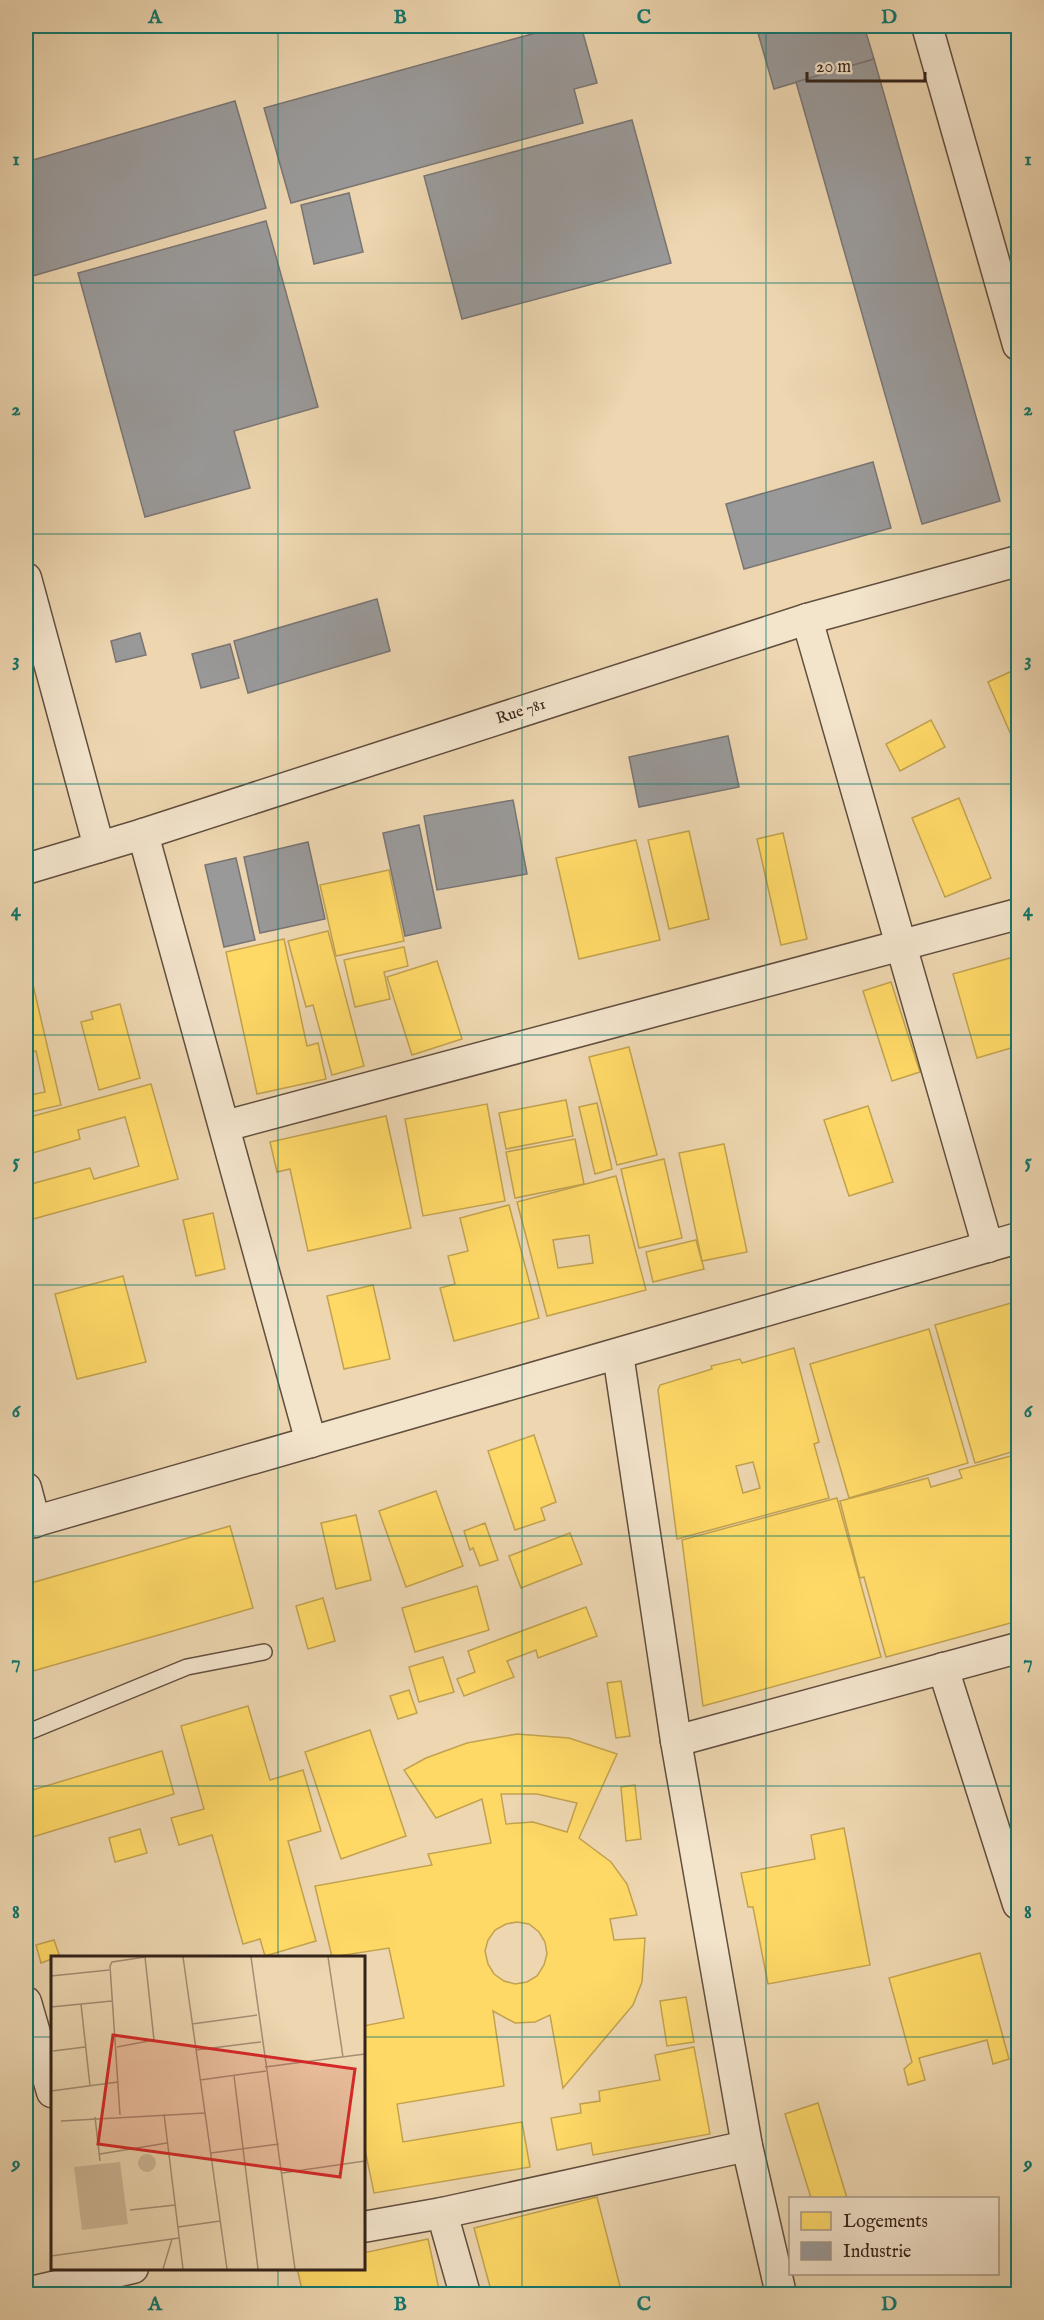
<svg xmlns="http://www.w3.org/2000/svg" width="1044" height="2320" font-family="'IM FELL English',serif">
  <rect width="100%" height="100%" fill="#edd6b0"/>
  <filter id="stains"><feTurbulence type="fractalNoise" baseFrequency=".00333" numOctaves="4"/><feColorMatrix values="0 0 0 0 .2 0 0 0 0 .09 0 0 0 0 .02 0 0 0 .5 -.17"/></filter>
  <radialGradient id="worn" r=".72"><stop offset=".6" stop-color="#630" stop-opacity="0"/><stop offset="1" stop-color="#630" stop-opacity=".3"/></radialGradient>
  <g fill="#ffd966" stroke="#c2a24f" stroke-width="1.5" fill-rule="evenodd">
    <polygon points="1012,671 1018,685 1018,751 988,682"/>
    <polygon points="931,720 945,747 900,771 886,744"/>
    <polygon points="959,798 991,878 945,897 912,818"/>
    <polygon points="689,831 709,919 669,929 648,840"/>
    <polygon points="783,833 807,939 781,945 757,839"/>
    <polygon points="636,840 660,940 579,959 556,858"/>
    <polygon points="389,870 404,941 336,956 320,885"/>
    <polygon points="328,931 364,1066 332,1075 313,1005 306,1007 288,941"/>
    <polygon points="284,939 307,1046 318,1043 326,1079 257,1094 226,952"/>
    <polygon points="404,947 408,966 384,972 390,999 355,1007 344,960"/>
    <polygon points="1010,958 1018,988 1018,1046 977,1058 953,974"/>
    <polygon points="27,959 61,1105 26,1113 26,1096 45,1092 36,1051 26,1054"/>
    <polygon points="437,961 462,1039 412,1055 387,977"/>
    <polygon points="891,982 920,1072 892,1081 863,991"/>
    <polygon points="120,1004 140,1078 99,1090 81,1022 93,1019 91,1012"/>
    <polygon points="629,1047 657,1155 617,1165 589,1057"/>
    <polygon points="151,1084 178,1179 26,1221 26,1164 31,1184 90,1168 94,1179 139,1166 125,1117 78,1130 80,1139 26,1155 26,1118"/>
    <polygon points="566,1100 573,1136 506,1149 499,1113"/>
    <polygon points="597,1103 612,1169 595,1174 579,1107"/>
    <polygon points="487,1104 505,1201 423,1216 405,1119"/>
    <polygon points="868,1106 893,1182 849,1196 824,1120"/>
    <polygon points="386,1116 411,1228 308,1251 290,1169 277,1172 270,1142"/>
    <polygon points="575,1139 584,1184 515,1198 506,1152"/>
    <polygon points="724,1144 747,1252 702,1261 679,1153"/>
    <polygon points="664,1159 682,1238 639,1248 621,1169"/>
    <path d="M616,1176L646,1290L547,1316L517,1202ZM589,1235L593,1263L558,1268L553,1240Z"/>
    <polygon points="509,1205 539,1318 454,1341 440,1288 455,1284 448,1256 468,1251 460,1218"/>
    <polygon points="213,1213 225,1269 196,1276 183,1220"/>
    <polygon points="696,1240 704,1269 653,1282 646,1252"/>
    <polygon points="123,1276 146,1362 77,1379 55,1294"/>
    <polygon points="373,1285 390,1359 344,1369 327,1296"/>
    <polygon points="1018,1301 1018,1450 975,1463 935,1325"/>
    <polygon points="929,1329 968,1463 849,1498 810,1364"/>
    <path d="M794,1348L819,1442L814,1444L829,1498L677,1539L658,1390L660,1385L712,1369L711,1366L740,1359L742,1363ZM753,1462L760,1488L743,1493L736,1466Z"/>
    <polygon points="534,1435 556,1502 541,1508 545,1520 515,1530 488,1451"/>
    <polygon points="1018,1454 1018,1621 886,1657 864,1577 860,1578 840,1501 928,1478 931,1487 962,1478 959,1470"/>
    <polygon points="436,1491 463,1566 406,1587 379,1511"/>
    <polygon points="837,1498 881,1657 703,1706 682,1540"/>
    <polygon points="356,1515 371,1580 336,1589 321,1523"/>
    <polygon points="485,1523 498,1560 480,1566 473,1548 470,1550 464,1531"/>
    <polygon points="230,1526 253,1608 26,1673 26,1568 31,1583"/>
    <polygon points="570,1533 582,1564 521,1588 509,1556"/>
    <polygon points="477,1586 489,1630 415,1652 402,1608"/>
    <polygon points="323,1598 335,1641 308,1649 296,1606"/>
    <polygon points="586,1607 597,1636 538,1658 536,1650 507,1661 514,1677 464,1696 457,1679 475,1672 468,1651"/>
    <polygon points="443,1657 454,1692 419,1702 409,1667"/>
    <polygon points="621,1681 630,1736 616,1738 607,1683"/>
    <polygon points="409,1690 417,1713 398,1719 390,1696"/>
    <polygon points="248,1706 270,1780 303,1770 321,1831 288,1841 316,1941 265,1956 260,1939 243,1944 212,1835 179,1845 171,1818 204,1809 181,1726"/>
    <polygon points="370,1730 406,1836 341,1859 305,1752"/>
    <path d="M517,1734L569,1738L617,1754L579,1838L611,1862L627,1884L637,1915L610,1919L614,1940L645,1938L642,1982L633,2005L563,2088L550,2015L535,2022L515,2023L493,2011L504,2086L397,2104L403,2142L522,2122L530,2167L374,2193L363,2140V2026L404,2018L389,1948L332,1957L315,1886L432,1865L428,1854L491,1843L482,1799L436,1818L404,1770L426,1758L467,1743ZM501,1794H537L577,1803L567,1832L533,1822L506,1824ZM517,1922L529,1924L539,1932L545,1942L547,1954L544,1965L537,1976L527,1982L515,1984L504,1981L494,1974L488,1964L485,1951L488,1940L495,1930L506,1924Z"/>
    <polygon points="162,1751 174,1794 26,1839 26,1792"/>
    <polygon points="635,1785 641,1839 626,1841 621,1787"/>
    <polygon points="844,1828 870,1965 768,1984 753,1907 748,1907 741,1873 815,1859 811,1835"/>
    <polygon points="140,1829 147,1853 115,1862 109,1838"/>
    <polygon points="54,1940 60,1957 52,1957 52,1959 41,1963 36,1945"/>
    <polygon points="980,1953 1009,2059 993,2064 987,2040 919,2058 925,2080 908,2085 904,2069 912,2062 889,1978"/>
    <polygon points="686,1997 694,2042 667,2046 660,2001"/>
    <polygon points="694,2047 710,2134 593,2155 591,2143 557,2150 551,2118 581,2113 580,2104 600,2101 599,2091 660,2080 655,2055"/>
    <polygon points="818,2103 847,2198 811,2198 785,2114"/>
    <polygon points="597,2197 622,2294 492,2294 474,2228"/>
    <polygon points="428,2239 440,2294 303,2294 297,2268 363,2268 363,2253"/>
  </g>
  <g fill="#999" stroke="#7a7573" stroke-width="1.5">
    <polygon points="561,26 581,26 597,83 574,89 583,123 291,203 264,108"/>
    <polygon points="756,26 864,26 874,59 774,89"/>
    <polygon points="874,59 1000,501 922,524 796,82"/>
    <polygon points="235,101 266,208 26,278 26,162"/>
    <polygon points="632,120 671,263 462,319 424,176"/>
    <polygon points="349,193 363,252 314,264 301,205"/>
    <polygon points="266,221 318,407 234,431 250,488 145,517 78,273"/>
    <polygon points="873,462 891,528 744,569 726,504"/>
    <polygon points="377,599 390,651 248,693 234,641"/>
    <polygon points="140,633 146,655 116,662 111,641"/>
    <polygon points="230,644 239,678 201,688 192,654"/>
    <polygon points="728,736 739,787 639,807 629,757"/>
    <polygon points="513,800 527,874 437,890 424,816"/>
    <polygon points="419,825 441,928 405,936 383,833"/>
    <polygon points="308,842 325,919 260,933 244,857"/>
    <polygon points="236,858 255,940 224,947 205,865"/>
  </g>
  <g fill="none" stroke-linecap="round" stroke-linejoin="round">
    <defs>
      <polyline id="lane" points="26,1733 187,1667 264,1652"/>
      <g id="street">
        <polyline points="927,26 1018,345"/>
        <polyline points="26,578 99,847"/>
        <polyline points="807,619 988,1247"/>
        <polyline points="143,834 311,1442"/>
        <polyline points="26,869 143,834 807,619 1018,561"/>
        <polyline points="225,1126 1018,914"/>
        <polyline points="618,1354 676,1741 747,2146 781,2294"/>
        <polyline points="26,1488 35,1522"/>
        <polyline points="26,1524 1018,1238"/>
        <polyline points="943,1668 1018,1904"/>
        <polyline points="676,1741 1018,1648"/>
        <polyline points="26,2002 52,2092"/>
        <polyline points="442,2213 465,2294"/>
        <polyline points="363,2227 442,2213 747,2146"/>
        <polyline points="26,2293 133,2268"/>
      </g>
    </defs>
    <use href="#lane" stroke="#624f3f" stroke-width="18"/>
    <use href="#street" stroke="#624f3f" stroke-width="33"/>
    <use href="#lane" stroke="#f3e4cc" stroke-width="15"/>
    <use href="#street" stroke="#f3e4cc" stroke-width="30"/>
  </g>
  <path fill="none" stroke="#0f766e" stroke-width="1.5" stroke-opacity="0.55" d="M278,26V1957M522,26V2294M766,26V2294M26,283H1018M26,534H1018M26,784H1018M26,1035H1018M26,1285H1018M26,1536H1018M26,1786H1018M26,2037H52M363,2037H1018M278,2268V2294"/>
  <g text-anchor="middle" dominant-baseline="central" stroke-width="6" stroke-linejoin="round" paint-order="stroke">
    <g font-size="16" fill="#332219" stroke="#f3e4cc">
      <text transform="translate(521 712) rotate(-18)">Rue 781</text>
    </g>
  </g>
  <g transform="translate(51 1956)">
    <rect width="314" height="314" fill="#edd6b0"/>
    <path d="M87 207a9 9 0 1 1 18 0a9 9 0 1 1-18 0ZM69,206L77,268L31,274L23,211Z" fill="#cdb796"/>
    <path fill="none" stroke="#a38e74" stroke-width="1.5" d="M132,1L176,313M200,1L244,313M277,1L292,101M0,20L58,14M30,48L39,130M0,51L61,45M141,68L206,59M66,91L103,84L94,1M145,94L210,86M2,95L34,91M214,111L314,98M183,120L207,313M149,124L215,115M0,135L67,126M113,158L132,313M69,159L59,10L61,6L94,1M44,161L49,205M10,165L154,157M160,197L228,188M49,198L116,187M231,217L314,205M79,254L124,249M127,271L169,265M0,300L128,282M112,313L121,283"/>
    <path fill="#d62828" fill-opacity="0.15" stroke="#d62828" stroke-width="3" d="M62,79L304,113L289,221L47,188Z"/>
    <rect width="314" height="314" fill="none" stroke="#332219" stroke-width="3"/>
  </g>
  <rect width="1044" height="2320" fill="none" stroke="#edd6b0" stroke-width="66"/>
  <rect x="789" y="2197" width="210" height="78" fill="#f3e4cc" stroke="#a69684" stroke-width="1.5"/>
  <rect x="801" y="2212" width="30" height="18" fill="#ffd966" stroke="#a69684" stroke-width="1.5"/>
  <text x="843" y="2227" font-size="18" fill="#332219">Logements</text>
  <rect x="801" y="2242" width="30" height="18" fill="#999999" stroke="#a69684" stroke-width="1.5"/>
  <text x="843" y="2257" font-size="18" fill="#332219">Industrie</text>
  <path d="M807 72v9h118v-9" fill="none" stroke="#332219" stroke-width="3"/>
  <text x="816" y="72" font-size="18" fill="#332219" stroke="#f3e4cc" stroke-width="4.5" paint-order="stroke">20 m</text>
  <rect x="33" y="33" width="978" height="2254" fill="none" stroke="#0f766e" stroke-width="2"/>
  <g font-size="20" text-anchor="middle" font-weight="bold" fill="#0f766e">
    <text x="155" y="23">A</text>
    <text x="400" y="23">B</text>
    <text x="644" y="23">C</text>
    <text x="889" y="23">D</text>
    <text x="16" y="165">1</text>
    <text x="1028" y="165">1</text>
    <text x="16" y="415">2</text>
    <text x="1028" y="415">2</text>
    <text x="16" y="666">3</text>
    <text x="1028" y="666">3</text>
    <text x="16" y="916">4</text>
    <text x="1028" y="916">4</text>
    <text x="16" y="1167">5</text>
    <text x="1028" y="1167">5</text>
    <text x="16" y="1417">6</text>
    <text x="1028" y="1417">6</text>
    <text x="16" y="1668">7</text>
    <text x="1028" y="1668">7</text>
    <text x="16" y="1918">8</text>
    <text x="1028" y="1918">8</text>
    <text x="16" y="2169">9</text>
    <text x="1028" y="2169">9</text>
    <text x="155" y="2310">A</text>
    <text x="400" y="2310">B</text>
    <text x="644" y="2310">C</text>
    <text x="889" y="2310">D</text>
  </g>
  <rect width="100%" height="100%" filter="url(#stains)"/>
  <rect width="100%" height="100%" fill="url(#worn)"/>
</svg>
